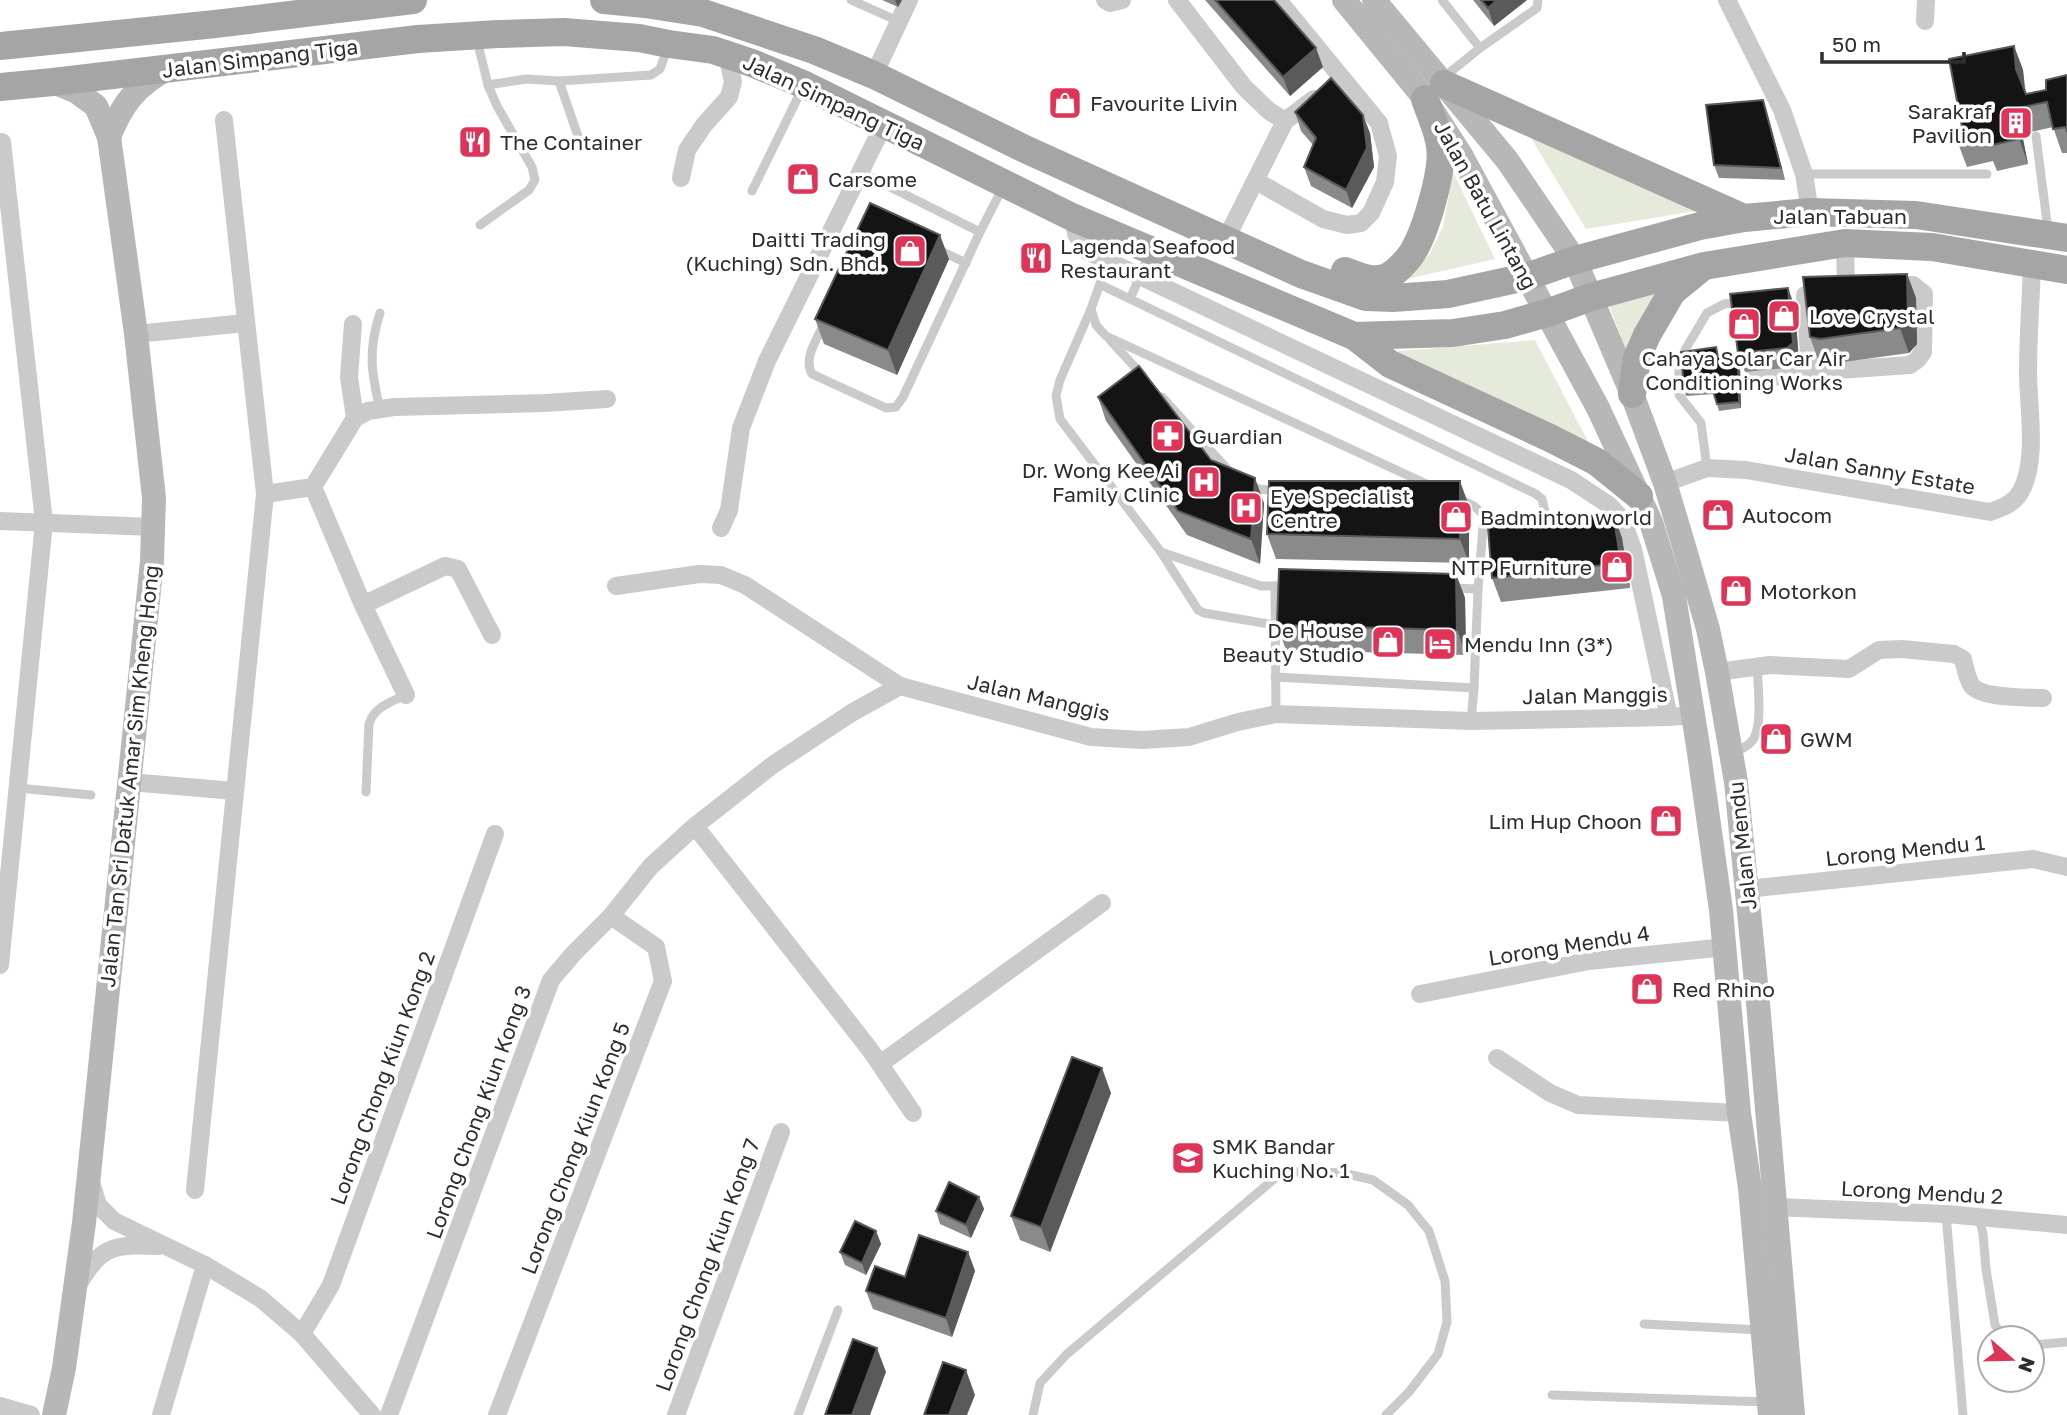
<svg xmlns="http://www.w3.org/2000/svg" width="2067" height="1415" font-family="'Golos Text',sans-serif">
  <rect width="100%" height="100%" fill="#fff"/>
  <g fill="#e5eada">
    <polygon points="1525,128 1701,210 1586,229"/>
    <polygon points="1453,172 1495,259 1407,279 1429,255 1443,227"/>
    <polygon points="1662,288 1629,358 1609,305"/>
    <polygon points="1535,340 1593,451 1388,352"/>
  </g>
  <g fill="none" stroke-linecap="round" stroke-linejoin="round">
    <g stroke="#cacaca" stroke-width="9">
      <polyline points="851,0 898,21"/>
      <polyline points="1442,0 1480,48"/>
      <polyline points="477,40 488,85 526,79 559,81 651,75 660,69 667,49"/>
      <polyline points="1443,78 1480,48 1537,8 1538,0"/>
      <polyline points="559,81 580,142"/>
      <polyline points="2036,136 2048,230"/>
      <polyline points="860,172 980,232"/>
      <polyline points="1804,174 1987,174"/>
      <polyline points="752,191 802,89"/>
      <polyline points="480,225 529,190 535,180 532,167 497,106 488,85"/>
      <polyline points="939,250 966,263"/>
      <polyline points="1108,261 1091,309 1060,380 1056,396 1060,419 1161,552 1261,586 1288,586"/>
      <polyline points="1101,285 1536,494 1542,499 1549,528"/>
      <polyline points="1130,299 1149,255"/>
      <polyline points="1091,309 1096,325 1106,336 1431,486"/>
      <path d="M380,313C368,350 371,372 380,409"/>
      <path d="M824,324C817,339 803,359 812,374L886,408L896,407L903,397L980,232L1003,187"/>
      <polyline points="1110,340 1143,376"/>
      <polyline points="1162,397 1230,472"/>
      <polyline points="1707,468 1701,423 1679,395 1679,367 1685,350 1707,313 1724,304 1741,302"/>
      <polyline points="1250,485 1259,489 1281,491"/>
      <polyline points="1457,498 1474,506 1484,515 1478,589 1474,688 1471,721"/>
      <polyline points="1161,552 1198,610 1204,613 1275,625"/>
      <polyline points="1275,586 1276,714"/>
      <polyline points="1452,588 1478,589"/>
      <polyline points="1275,677 1474,688"/>
      <path d="M1732,753C1740,750 1747,747 1752,741C1763,728 1758,685 1757,667"/>
      <polyline points="18,788 91,795"/>
      <path d="M366,792L369,724C374,707 391,702 406,695"/>
      <polyline points="1946,1214 1963,1415"/>
      <polyline points="1979,1217 1983,1234 1986,1269 1995,1325 2005,1338"/>
      <polyline points="1644,1324 1761,1330"/>
      <polyline points="2032,1345 2067,1342"/>
      <polyline points="1552,1395 1767,1402"/>
      <polyline points="798,1415 838,1310"/>
      <polyline points="1033,1415 1040,1383 1067,1354 1280,1174 1304,1171 1343,1173 1373,1180 1408,1205 1429,1231 1445,1281 1447,1322 1438,1354 1409,1392 1386,1415"/>
    </g>
    <g stroke="#cacaca" stroke-width="18">
      <polyline points="1105,0 1110,3 1122,0"/>
      <polyline points="1177,0 1244,87 1269,111 1285,121"/>
      <polyline points="1727,0 1782,110 1804,174 1810,212"/>
      <polyline points="1925,21 1926,0"/>
      <polyline points="874,75 909,0"/>
      <polyline points="681,178 687,150 704,125 729,97 733,82 727,54"/>
      <polyline points="1256,181 1323,219 1347,225 1361,223 1371,213 1385,182 1388,156 1379,123 1278,0"/>
      <polyline points="1074,218 1076,234 1087,251 1571,480 1609,505 1622,519 1633,549 1669,717"/>
      <polyline points="1226,239 1285,121 1314,99"/>
      <polyline points="1845,243 1846,288"/>
      <polyline points="353,324 349,377 355,418"/>
      <polyline points="136,334 245,323"/>
      <polyline points="1810,372 1805,295 1828,291"/>
      <polyline points="1751,380 1810,372 1910,365 1917,360 1923,352 1924,294 1913,285 1890,286"/>
      <path d="M1665,483L1707,468L1746,470L1990,512C2003,507 2014,504 2021,491C2038,460 2028,406 2028,372C2028,336 2031,299 2032,263"/>
      <polyline points="313,487 363,605 406,695"/>
      <polyline points="265,494 313,487 355,418 368,411 394,407 545,403 607,399"/>
      <polyline points="0,521 153,527"/>
      <polyline points="721,528 729,510 741,428 767,361 884,124"/>
      <polyline points="616,586 699,574 721,575 745,585 900,686 1091,737 1142,740 1189,737 1238,722 1276,714 1471,721 1669,717 1693,715"/>
      <polyline points="363,605 445,566 458,569 492,635"/>
      <path d="M1717,672L1770,665L1849,669L1879,650L1902,649L1954,654L1963,659C1965,667 1967,679 1972,686C1984,699 2026,697 2043,698"/>
      <polyline points="130,782 234,791"/>
      <polyline points="695,826 871,1051 913,1113"/>
      <polyline points="1747,889 2033,859 2067,867"/>
      <polyline points="0,965 44,522 2,142"/>
      <polyline points="1420,994 1589,961 1726,947"/>
      <polyline points="1497,1058 1550,1093 1578,1105 1739,1113"/>
      <polyline points="880,1064 1102,903"/>
      <polyline points="91,1182 98,1205 114,1221 205,1265 260,1298 302,1334 372,1415"/>
      <polyline points="195,1190 265,494 224,120"/>
      <polyline points="1775,1207 1946,1214 2067,1225"/>
      <path d="M78,1285C101,1246 113,1244 158,1246"/>
      <polyline points="302,1334 331,1285 495,834"/>
      <polyline points="0,1406 31,1415"/>
      <polyline points="161,1415 205,1265"/>
      <polyline points="389,1415 551,980 574,953 611,916 651,866 695,826 774,764 853,712 900,686"/>
      <polyline points="497,1415 663,981 656,947 611,916"/>
      <polyline points="676,1415 781,1132"/>
    </g>
    <g stroke="#b7b7b7" stroke-width="24">
      <polyline points="1344,0 1425,99 1461,155 1598,408 1651,522 1674,596 1698,746 1721,910 1739,1113 1750,1188 1770,1415"/>
      <polyline points="1374,0 1507,160 1575,260 1632,394 1665,483 1683,543 1708,629 1717,672 1736,782 1758,1003 1793,1415"/>
      <polyline points="53,82 77,92 96,106 109,137 136,334 154,498 152,561 84,1223 64,1368 54,1415"/>
      <path d="M109,137C122,104 136,86 167,69"/>
    </g>
    <g stroke="#a5a5a5" stroke-width="28">
      <polyline points="604,0 645,4 703,13 814,50 874,75 1027,150 1301,274 1366,297 1393,298 1448,294 1526,277 1575,260 1700,226 1744,218 1810,212 1916,215 2067,238"/>
      <polyline points="0,46 215,24 413,0"/>
      <polyline points="1444,84 1744,218"/>
      <polyline points="0,87 53,82 418,39 498,34 564,32 639,38 669,44 713,50 752,63 805,85 1074,218 1354,336 1453,333 1505,325 1547,313 1591,297 1704,266 1845,243 1932,247 2067,270"/>
      <path d="M1345,271C1358,276 1373,283 1387,277C1397,272 1409,259 1414,250C1426,229 1444,169 1440,146C1438,130 1430,114 1425,99"/>
      <polyline points="1354,336 1390,364 1550,438 1597,462 1639,496"/>
      <polyline points="1632,394 1637,358 1647,335 1672,292 1699,270"/>
    </g>
  </g>
  <g fill="#8a8a8a">
    <polygon points="882,0 902,0 898,7"/>
    <polygon points="1205,0 1274,0 1323,67 1290,96"/>
    <polygon points="1473,0 1527,0 1494,26"/>
    <polygon points="2014,46 2023,70 2026,94 2046,90 2067,75 2067,153 2062,153 2053,127 2022,134 2028,164 1997,171 1993,161 1967,167 1958,143 1962,127"/>
    <polygon points="1763,100 1767,113 1785,180 1719,178 1714,165"/>
    <polygon points="1295,112 1370,133 1374,167 1352,208 1311,186 1304,167 1313,145 1301,131"/>
    <polygon points="949,259 897,375 824,344 815,319"/>
    <polygon points="1907,274 1916,298 1917,344 1909,353 1829,364 1819,362 1810,337"/>
    <polygon points="1795,307 1799,362 1794,367 1745,372 1738,353"/>
    <polygon points="1716,347 1719,357 1740,364 1741,408 1719,411 1714,394 1686,396 1684,390"/>
    <polygon points="1098,397 1211,460 1264,503 1260,564 1187,535 1106,421"/>
    <polygon points="1469,506 1469,563 1276,559 1267,534"/>
    <polygon points="1613,513 1622,538 1630,588 1501,602 1492,578"/>
    <polygon points="1456,574 1465,598 1466,655 1286,650 1277,625"/>
    <polygon points="1111,1093 1050,1252 1020,1240 1011,1216"/>
    <polygon points="979,1197 984,1209 971,1238 940,1224 936,1211"/>
    <polygon points="876,1231 881,1244 866,1275 845,1265 840,1252"/>
    <polygon points="968,1252 975,1271 952,1337 873,1309 866,1291"/>
  </g>
  <g fill="#5a5a5a">
    <polygon points="895,0 902,0 898,7"/>
    <polygon points="1497,0 1527,0 1494,26 1488,8"/>
    <polygon points="2014,46 2023,70 2025,94 2016,69"/>
    <polygon points="1316,48 1323,67 1290,96 1283,77"/>
    <polygon points="1763,100 1767,113 1785,180 1781,168"/>
    <polygon points="2013,109 2022,134 2028,164 2019,139"/>
    <polygon points="1363,115 1370,133 1374,167 1352,208 1346,190"/>
    <polygon points="940,235 949,259 897,375 888,350"/>
    <polygon points="1907,274 1916,298 1917,344 1909,353 1900,328"/>
    <polygon points="1788,288 1795,307 1799,362 1794,367 1787,348"/>
    <polygon points="1738,358 1740,364 1741,408 1739,402"/>
    <polygon points="1255,478 1264,503 1260,564 1251,539"/>
    <polygon points="1460,481 1469,506 1469,563 1460,539"/>
    <polygon points="1613,513 1622,538 1630,588 1621,563"/>
    <polygon points="1456,574 1465,598 1466,655 1457,630"/>
    <polygon points="1102,1068 1111,1093 1050,1252 1041,1227"/>
    <polygon points="979,1197 984,1209 971,1238 966,1225"/>
    <polygon points="876,1231 881,1244 866,1275 862,1263"/>
    <polygon points="968,1252 975,1271 952,1337 946,1318"/>
    <polygon points="877,1348 886,1372 870,1415 852,1415"/>
    <polygon points="966,1370 975,1395 967,1415 949,1415"/>
  </g>
  <g fill="#141414" stroke="#5a5a5a" stroke-width="2">
    <polygon points="1215,0 1274,0 1316,48 1283,77"/>
    <polygon points="1481,0 1497,0 1488,8"/>
    <polygon points="2014,46 2016,69 2026,94 2046,90 2046,80 2067,75 2067,132 2066,127 2053,129 2047,102 2013,109 2019,139 1988,146 1984,137 1958,143 1955,131 1962,127 1949,59"/>
    <polygon points="1331,78 1363,115 1367,148 1346,190 1304,167 1316,138 1295,112"/>
    <polygon points="1763,100 1781,168 1714,165 1706,105"/>
    <polygon points="870,203 940,235 888,350 815,319"/>
    <polygon points="1907,274 1908,320 1900,328 1820,339 1810,337 1803,277"/>
    <polygon points="1788,288 1793,343 1787,348 1738,353 1730,294"/>
    <polygon points="1716,347 1718,357 1738,358 1739,402 1717,404 1712,388 1684,390 1681,352"/>
    <polygon points="1139,366 1211,460 1255,478 1251,539 1178,511 1098,397"/>
    <polygon points="1269,481 1460,481 1460,539 1267,534"/>
    <polygon points="1613,513 1621,563 1492,578 1488,528"/>
    <polygon points="1279,569 1456,574 1457,630 1277,625"/>
    <polygon points="1072,1057 1102,1068 1041,1227 1011,1216"/>
    <polygon points="949,1182 979,1197 966,1225 936,1211"/>
    <polygon points="855,1221 876,1231 862,1263 840,1252"/>
    <polygon points="919,1235 968,1252 946,1318 866,1291 875,1266 905,1277"/>
    <polygon points="853,1339 877,1348 852,1415 825,1415"/>
    <polygon points="943,1362 966,1370 949,1415 924,1415"/>
  </g>
  <defs>
    <symbol id="shop-square" viewBox="-11 -11 22 22"><rect x="-9" y="-9" width="18" height="18" rx="4" fill="#de3458" stroke="#fff"/><path d="M-5-2.5h2.3a2.7 3.5 0 0 1 5.4 0H5L5.5 6h-11ZM-1.5-2.5h3a1.5 2.3 0 0 0-3 0Z" fill="#fff"/></symbol>
    <symbol id="building-square" viewBox="-11 -11 22 22"><rect x="-9" y="-9" width="18" height="18" rx="4" fill="#de3458" stroke="#fff"/><path d="M-4-6H4V6H1V3H-1V6H-4ZM-2.5-4.3h1.7v1.8h-1.7ZM.8-4.3h1.7v1.8H.8ZM-2.5-1h1.7V.8h-1.7ZM.8-1h1.7V.8H.8Z" fill="#fff"/></symbol>
    <symbol id="restaurant-square" viewBox="-11 -11 22 22"><rect x="-9" y="-9" width="18" height="18" rx="4" fill="#de3458" stroke="#fff"/><path d="M-5-6h1v4h1v-4h1v4h1v-4h1v5L-1.5 .5V6h-2V.5L-5-1ZM5-6V6H3V1.5H1.5Q1.5-4 5-6Z" fill="#fff"/></symbol>
    <symbol id="pharmacy-square" viewBox="-11 -11 22 22"><rect x="-9" y="-9" width="18" height="18" rx="4" fill="#de3458" stroke="#fff"/><path d="M-2-6h4v4h4v4h-4v4h-4v-4h-4v-4h4Z" fill="#fff"/></symbol>
    <symbol id="hospital-square" viewBox="-11 -11 22 22"><rect x="-9" y="-9" width="18" height="18" rx="4" fill="#de3458" stroke="#fff"/><path d="M-5-5h3v3.5h4V-5h3V5h-3V1.5h-4V5h-3Z" fill="#fff"/></symbol>
    <symbol id="hotel-square" viewBox="-11 -11 22 22"><rect x="-9" y="-9" width="18" height="18" rx="4" fill="#de3458" stroke="#fff"/><path d="M-6-4.5h1.5V1H6V5H4.5V3h-9V5H-6ZM-4 0a1.8 1.8 0 1 1 3.6 0ZM.5 0V-2.5h3Q6-2.5 6 0Z" fill="#fff"/></symbol>
    <symbol id="school-square" viewBox="-11 -11 22 22"><rect x="-9" y="-9" width="18" height="18" rx="4" fill="#de3458" stroke="#fff"/><path d="M0-5L7-2L0 1L-7-2ZM-4 1L0 2.5L4 1V4Q0 6-4 4Z" fill="#fff"/></symbol>
  </defs>
  <g fill-rule="evenodd">
    <use href="#shop-square" x="1046" y="84" width="38" height="38"/>
    <use href="#building-square" x="1997" y="104" width="38" height="38"/>
    <use href="#restaurant-square" x="456" y="123" width="38" height="38"/>
    <use href="#shop-square" x="784" y="160" width="38" height="38"/>
    <use href="#shop-square" x="891" y="232" width="38" height="38"/>
    <use href="#restaurant-square" x="1017" y="239" width="38" height="38"/>
    <use href="#shop-square" x="1765" y="297" width="38" height="38"/>
    <use href="#shop-square" x="1725" y="305" width="38" height="38"/>
    <use href="#pharmacy-square" x="1149" y="417" width="38" height="38"/>
    <use href="#hospital-square" x="1185" y="463" width="38" height="38"/>
    <use href="#hospital-square" x="1227" y="489" width="38" height="38"/>
    <use href="#shop-square" x="1699" y="496" width="38" height="38"/>
    <use href="#shop-square" x="1437" y="498" width="38" height="38"/>
    <use href="#shop-square" x="1598" y="548" width="38" height="38"/>
    <use href="#shop-square" x="1717" y="572" width="38" height="38"/>
    <use href="#shop-square" x="1369" y="623" width="38" height="38"/>
    <use href="#hotel-square" x="1421" y="625" width="38" height="38"/>
    <use href="#shop-square" x="1757" y="720" width="38" height="38"/>
    <use href="#shop-square" x="1647" y="802" width="38" height="38"/>
    <use href="#shop-square" x="1628" y="970" width="38" height="38"/>
    <use href="#school-square" x="1169" y="1139" width="38" height="38"/>
  </g>
  <g text-anchor="middle" dominant-baseline="central" stroke-width="7" stroke-linejoin="round" paint-order="stroke">
    <g font-size="21" fill="#2d2d2d" stroke="#fff">
      <text transform="translate(260 58) rotate(-7)">Jalan Simpang Tiga</text>
      <text transform="translate(834 102) rotate(25)">Jalan Simpang Tiga</text>
      <text transform="translate(1486 205) rotate(61)">Jalan Batu Lintang</text>
      <text x="1840" y="216">Jalan Tabuan</text>
      <text transform="translate(1880 470) rotate(10)">Jalan Sanny Estate</text>
      <text transform="translate(1595 695) rotate(-1)">Jalan Manggis</text>
      <text transform="translate(1039 697) rotate(13)">Jalan Manggis</text>
      <text transform="translate(129 776) rotate(-84)">Jalan Tan Sri Datuk Amar Sim Kheng Hong</text>
      <text transform="translate(1742 846) rotate(-96)">Jalan Mendu</text>
      <text transform="translate(1905 850) rotate(-6)">Lorong Mendu 1</text>
      <text transform="translate(1569 945) rotate(-9)">Lorong Mendu 4</text>
      <text transform="translate(382 1078) rotate(-70)">Lorong Chong Kiun Kong 2</text>
      <text transform="translate(478 1112) rotate(-70)">Lorong Chong Kiun Kong 3</text>
      <text transform="translate(575 1148) rotate(-69)">Lorong Chong Kiun Kong 5</text>
      <text transform="translate(1922 1192) rotate(3)">Lorong Mendu 2</text>
      <text transform="translate(707 1265) rotate(-70)">Lorong Chong Kiun Kong 7</text>
    </g>
    <g font-size="21" fill="#2d2d2d" stroke="#fff" text-anchor="start">
      <text x="1090" y="103">Favourite Livin</text>
      <text x="1992" y="111" text-anchor="end">Sarakraf<tspan x="1992" dy="24">Pavilion</tspan></text>
      <text x="500" y="142">The Container</text>
      <text x="828" y="179">Carsome</text>
      <text x="886" y="239" text-anchor="end">Daitti Trading<tspan x="886" dy="24">(Kuching) Sdn. Bhd.</tspan></text>
      <text x="1060" y="246">Lagenda Seafood<tspan x="1060" dy="24">Restaurant</tspan></text>
      <text x="1809" y="316">Love Crystal</text>
      <text x="1744" y="358" text-anchor="middle">Cahaya Solar Car Air<tspan x="1744" dy="24">Conditioning Works</tspan></text>
      <text x="1192" y="436">Guardian</text>
      <text x="1180" y="470" text-anchor="end">Dr. Wong Kee Ai<tspan x="1180" dy="24">Family Clinic</tspan></text>
      <text x="1270" y="496">Eye Specialist<tspan x="1270" dy="24">Centre</tspan></text>
      <text x="1742" y="515">Autocom</text>
      <text x="1480" y="517">Badminton world</text>
      <text x="1592" y="567" text-anchor="end">NTP Furniture</text>
      <text x="1760" y="591">Motorkon</text>
      <text x="1364" y="630" text-anchor="end">De House<tspan x="1364" dy="24">Beauty Studio</tspan></text>
      <text x="1464" y="644">Mendu Inn (3*)</text>
      <text x="1800" y="739">GWM</text>
      <text x="1642" y="821" text-anchor="end">Lim Hup Choon</text>
      <text x="1672" y="989">Red Rhino</text>
      <text x="1212" y="1146">SMK Bandar<tspan x="1212" dy="24">Kuching No. 1</tspan></text>
    </g>
  </g>
  <g transform="translate(2011 1359) rotate(110)"><circle r="33" fill="#ffffff" stroke="#ababab" stroke-width="2"/>
  <path d="M0-5L12 26L0 18L-12 26Z" fill="#de3458"/>
  <text y="-10" font-size="19" font-weight="bold" text-anchor="middle" fill="#2d2d2d">N</text>
  </g>
  <path d="M1822 52v10h142v-10" fill="none" stroke="#2d2d2d" stroke-width="3.5"/>
  <text x="1832" y="52" font-size="21" fill="#2d2d2d" stroke="#ffffff" stroke-width="5" paint-order="stroke">50 m</text>
</svg>
